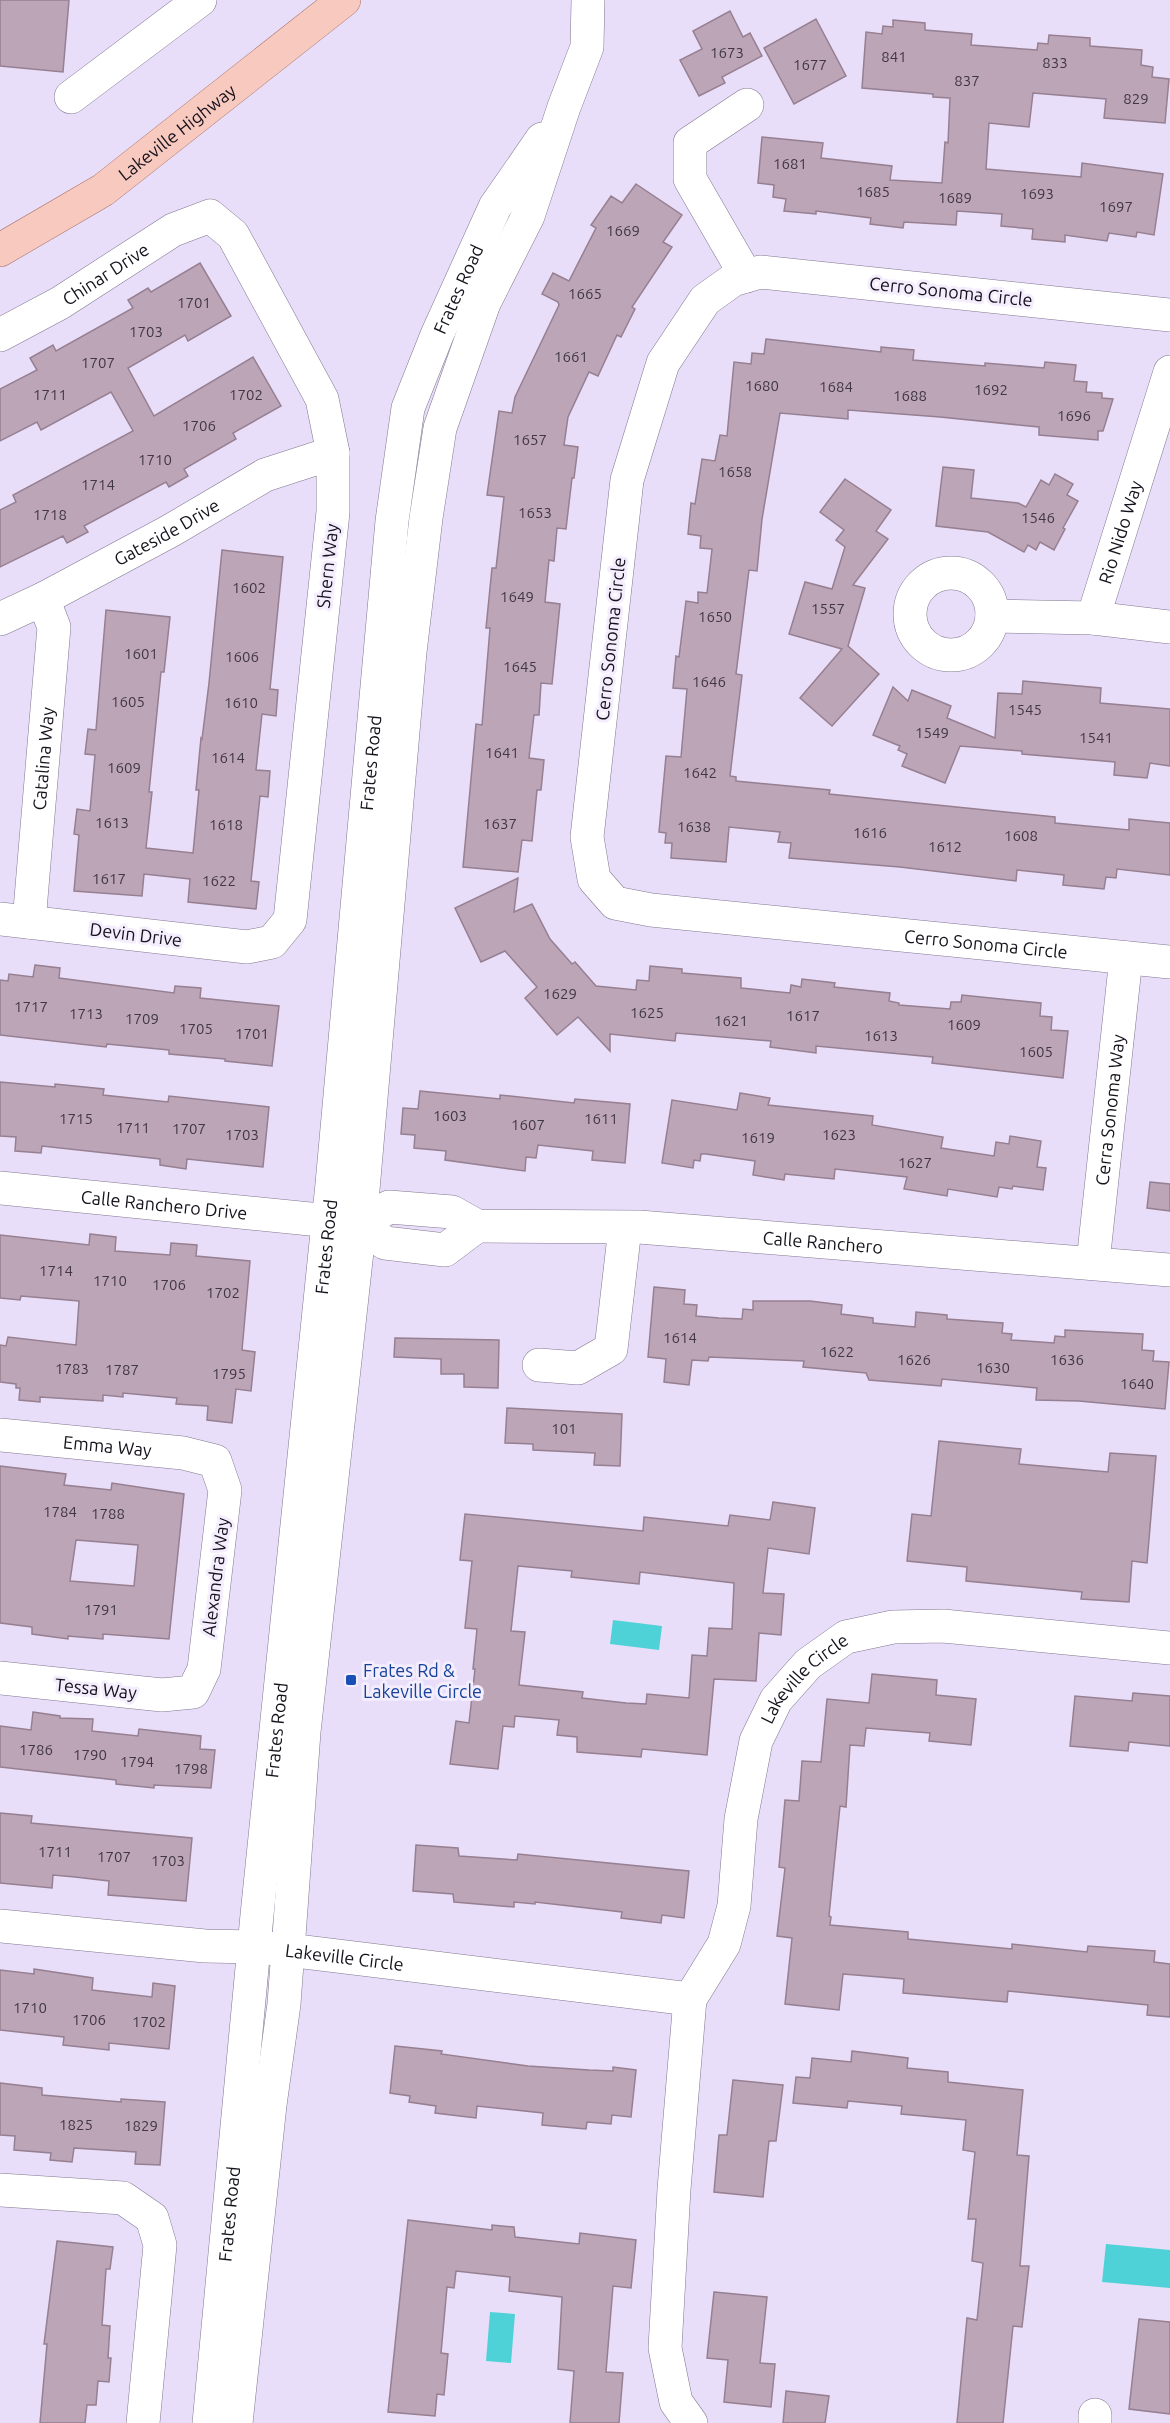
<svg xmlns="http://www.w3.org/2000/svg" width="1170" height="2423" font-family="Ubuntu,sans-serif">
  <rect width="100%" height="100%" fill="#e9def9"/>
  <g fill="#4fd2d7">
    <polygon points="613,1620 662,1626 659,1650 610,1644"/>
    <polygon points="1106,2244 1170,2250 1170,2288 1102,2282"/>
    <polygon points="490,2312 515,2314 511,2363 486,2361"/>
  </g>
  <g fill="#bda5b8" stroke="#967f91" stroke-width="1.5" fill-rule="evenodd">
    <polygon points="0,0 69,0 63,72 0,66"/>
    <polygon points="730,11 743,37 750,33 762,56 722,77 725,83 699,96 680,60 702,49 693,31"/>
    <polygon points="816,19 846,76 794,104 764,48"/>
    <polygon points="893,20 925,23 925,30 972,34 971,45 1037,50 1038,43 1048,44 1049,35 1090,38 1090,46 1142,50 1141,65 1153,67 1152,77 1169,79 1165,123 1104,118 1106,99 1033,93 1029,127 989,123 986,169 1081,177 1082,163 1163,174 1154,235 1137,232 1136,237 1109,233 1107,241 1065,235 1065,242 1032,239 1033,229 1001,226 1002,214 957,211 956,225 904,222 903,228 870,224 871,218 816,211 816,214 784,211 786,199 773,197 774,185 758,183 762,137 823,143 821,158 892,166 890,180 942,183 945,142 948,143 950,98 933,97 933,94 862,88 866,32 882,34 883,26 893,27"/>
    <polygon points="636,184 682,215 663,242 672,247 632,307 635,309 621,337 617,335 598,376 589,372 568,417 564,445 578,447 574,478 572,478 566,529 557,528 554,561 549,560 545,602 560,604 552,684 541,683 539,715 534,715 529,758 544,760 541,790 537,790 532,841 522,840 518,872 463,867 476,724 482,725 490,628 486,628 492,568 496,568 504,497 487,495 499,411 512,413 515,397 559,305 558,302 542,294 553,273 569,281 596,228 591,225 611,196 622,203"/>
    <polygon points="200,263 231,316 188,341 185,335 128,368 154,416 253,357 281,406 233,433 236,439 184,469 188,476 169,487 166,482 84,526 88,532 67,543 63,536 0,567 0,510 16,502 13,495 133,431 111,392 41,430 37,422 0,441 0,389 37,370 30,358 53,345 56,351 133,308 128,300 148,288 151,292"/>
    <polygon points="766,339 881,352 881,347 914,350 913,360 985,366 985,363 1044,368 1045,362 1076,365 1074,381 1087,382 1086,392 1102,393 1102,398 1113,399 1103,431 1098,431 1098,440 1039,435 1039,427 940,417 848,410 848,419 780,413 762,519 757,571 749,570 736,674 742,675 730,776 736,777 736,781 830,790 829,794 1055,817 1055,823 1129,830 1129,819 1170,823 1170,875 1117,869 1116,878 1106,877 1104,889 1063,885 1064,875 1017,870 1016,881 900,867 789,858 791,843 778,842 780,832 729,827 726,862 671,858 672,843 665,843 666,833 659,832 666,756 681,757 687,689 673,688 676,656 679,657 686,601 698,603 698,592 707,593 712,549 700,548 701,536 688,534 691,503 695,504 702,459 715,461 720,435 727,436 734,362 751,364 752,353 764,354"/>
    <polygon points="943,467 974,470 971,498 1018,503 1026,507 1041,480 1049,485 1055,474 1073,484 1067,495 1078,501 1063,528 1065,529 1054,550 1040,542 1036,550 1028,545 1024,552 988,532 936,526"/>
    <polygon points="845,479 891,510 876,531 888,539 853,585 865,588 848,646 879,674 832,726 800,698 842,649 789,634 805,582 832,589 845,547 836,540 844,530 820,512"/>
    <polygon points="222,550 283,557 270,689 278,690 276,716 262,714 256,770 270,771 268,797 260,796 251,881 259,882 256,909 188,902 190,879 144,874 142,896 74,891 79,835 74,834 77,809 90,811 95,755 85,754 88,729 96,730 106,610 170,617 164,672 161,672 149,792 152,792 146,848 193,853 199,790 196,790 201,738 202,739 209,683"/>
    <polygon points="1023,681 1101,688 1100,703 1170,709 1170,766 1150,763 1147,778 1114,775 1115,762 1022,754 1022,751 960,746 945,783 902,766 907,754 898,750 900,746 873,735 893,687 908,701 912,690 951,706 947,718 995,738 998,693 1022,694"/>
    <polygon points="518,878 514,912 532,904 550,939 572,964 575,962 596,986 636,990 637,980 649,981 650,966 682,969 682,973 741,978 741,988 790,993 791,985 801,987 802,979 835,983 834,987 890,993 889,1001 899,1003 899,1005 950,1009 951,1002 961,1002 962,995 1041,1003 1040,1016 1052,1017 1051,1030 1068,1031 1063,1078 932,1063 933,1057 816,1046 816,1053 770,1047 771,1041 676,1033 675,1041 610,1034 610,1051 578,1017 557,1035 525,998 537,987 505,951 481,962 455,908"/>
    <polygon points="35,965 60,968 59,978 174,993 175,986 201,988 200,998 279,1006 272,1066 225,1061 225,1059 169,1054 169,1050 107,1044 106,1047 0,1035 0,980 8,981 9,974 33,977"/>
    <polygon points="0,1082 55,1087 55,1084 104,1089 103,1095 168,1102 169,1096 269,1107 263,1167 187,1159 186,1169 160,1165 160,1159 106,1153 42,1146 41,1153 15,1151 16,1137 0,1136"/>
    <polygon points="420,1091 500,1099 500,1095 574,1103 575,1099 630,1104 625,1163 592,1160 593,1151 538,1145 536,1158 526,1157 525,1171 445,1160 446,1151 414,1148 415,1135 401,1134 403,1108 418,1109"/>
    <polygon points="740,1093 770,1098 768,1105 873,1116 872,1125 943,1137 941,1148 994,1156 996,1142 1009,1144 1010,1136 1041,1141 1037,1167 1046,1168 1043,1190 1013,1186 1012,1189 999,1187 997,1197 948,1189 947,1196 904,1189 907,1177 835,1169 834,1179 785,1174 784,1180 753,1175 755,1161 706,1154 701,1154 700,1161 694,1160 693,1168 662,1163 672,1100 737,1110"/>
    <polygon points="1150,1182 1170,1184 1170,1211 1147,1208"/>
    <polygon points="90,1234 116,1237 115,1251 170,1255 171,1243 197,1245 196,1256 250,1261 242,1350 255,1352 251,1391 236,1389 232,1423 207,1420 208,1406 176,1404 177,1398 123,1393 123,1397 103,1395 103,1401 40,1397 40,1402 19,1400 20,1388 16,1388 16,1384 0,1382 0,1345 6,1346 8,1337 76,1345 79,1301 21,1296 20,1300 0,1298 0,1235 89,1245"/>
    <polygon points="654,1287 685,1290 684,1304 697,1305 696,1316 719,1318 742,1319 743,1309 753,1310 753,1301 810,1301 842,1305 841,1314 873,1318 873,1323 915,1327 916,1312 947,1315 947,1319 1003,1323 1002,1333 1012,1334 1011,1340 1054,1343 1055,1336 1065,1337 1065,1330 1143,1334 1142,1350 1154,1351 1153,1361 1169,1362 1165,1409 1079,1401 1036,1400 1037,1388 942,1379 941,1386 869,1380 866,1373 803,1367 804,1361 709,1357 708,1361 692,1360 689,1385 664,1382 666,1359 648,1357"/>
    <polygon points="395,1338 499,1340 498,1388 464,1387 464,1374 441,1374 441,1359 394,1357"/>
    <polygon points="507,1408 622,1414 620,1466 594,1465 595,1453 533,1450 533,1444 505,1443"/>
    <polygon points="939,1441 1021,1449 1019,1464 1108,1472 1110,1453 1156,1456 1147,1563 1132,1561 1129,1602 1081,1599 1082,1592 966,1581 967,1567 907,1561 912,1514 931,1516"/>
    <path d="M0,1466L66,1474L64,1485L111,1490L112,1483L184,1494L169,1639L103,1634V1639L68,1636V1639L32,1634V1627L0,1623ZM76,1540L138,1545L134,1586L70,1581Z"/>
    <path d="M773,1502L815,1508L809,1554L768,1548L763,1593L784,1594L781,1635L759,1633L756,1681L714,1679L707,1755L642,1749L641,1757L577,1752V1737L557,1735L559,1720L515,1716L514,1727L503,1726L498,1769L450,1764L456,1721L469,1723L475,1669H473L477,1629L465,1628L472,1561L460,1560L465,1514L643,1531L644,1517L728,1526L730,1515L770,1520ZM518,1566L572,1571L571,1577L639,1584L640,1572L734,1583L732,1629L709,1628L707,1656L692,1655L689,1698L647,1694L646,1704L626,1703L582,1698L583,1692L519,1685L525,1632L511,1631Z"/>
    <polygon points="872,1674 937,1680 936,1695 976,1699 971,1745 929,1741 930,1733 866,1728 864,1746 850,1745 846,1807 840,1806 829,1916 831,1917 830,1925 908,1932 908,1939 1012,1949 1012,1944 1087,1952 1088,1946 1155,1951 1154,1962 1170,1964 1170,2017 1147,2015 1148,2005 1008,1991 1007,2002 903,1993 904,1979 843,1974 839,2010 785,2004 792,1938 777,1936 785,1868 779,1867 785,1800 799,1801 802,1761 821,1762 827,1699 869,1703"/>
    <polygon points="1133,1693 1170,1696 1170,1746 1129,1742 1128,1751 1070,1746 1075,1696 1132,1701"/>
    <polygon points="33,1712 60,1716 60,1718 93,1719 92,1731 138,1736 139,1729 201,1736 200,1749 215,1750 211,1788 154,1785 154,1788 116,1784 116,1780 0,1767 0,1726 31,1730"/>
    <polygon points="0,1813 32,1816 31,1823 192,1838 186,1901 108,1895 109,1881 75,1877 53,1875 52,1888 0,1883"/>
    <polygon points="416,1845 458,1848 459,1856 517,1860 518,1854 689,1871 684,1918 662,1915 661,1923 621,1918 622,1912 535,1902 535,1904 514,1902 514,1907 454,1902 453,1894 413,1891"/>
    <polygon points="34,1969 93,1978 92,1990 152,1997 153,1983 175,1986 169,2049 109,2043 109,2050 63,2045 64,2037 0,2030 0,1970 34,1974"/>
    <polygon points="395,2046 442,2051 441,2054 528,2066 589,2070 613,2071 613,2067 636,2070 631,2117 612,2115 611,2124 587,2122 586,2129 542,2125 543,2113 477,2106 476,2118 435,2113 436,2106 409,2102 410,2096 390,2093"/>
    <polygon points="852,2051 908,2058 907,2068 948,2072 948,2082 1023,2090 1017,2155 1029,2156 1020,2266 1029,2266 1022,2327 1013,2326 1003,2423 957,2423 967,2318 977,2320 983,2263 972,2261 976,2219 968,2219 975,2152 963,2150 966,2120 901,2114 902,2106 848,2101 847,2108 793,2103 796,2077 810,2078 812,2058 851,2062"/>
    <polygon points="733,2080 783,2085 776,2141 769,2141 763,2197 714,2192 719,2135 727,2135"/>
    <polygon points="0,2083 42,2088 42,2095 121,2102 121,2099 165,2102 160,2165 135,2164 136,2152 74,2148 72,2162 50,2160 51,2153 14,2150 15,2136 0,2135"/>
    <polygon points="408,2220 492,2230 492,2225 514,2227 515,2237 579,2244 580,2233 636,2240 631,2288 613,2286 606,2372 623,2373 619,2423 570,2423 574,2371 558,2369 562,2297 509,2291 510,2277 456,2271 454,2288 447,2287 441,2353 448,2354 444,2395 437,2394 435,2416 388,2412"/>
    <polygon points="57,2241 113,2247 110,2269 106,2269 102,2325 110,2326 108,2358 111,2358 109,2382 98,2381 96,2405 87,2405 85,2423 40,2423 47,2344 44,2344"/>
    <polygon points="714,2292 767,2297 760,2363 775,2364 771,2407 724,2402 728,2360 707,2358"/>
    <polygon points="1139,2319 1170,2322 1170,2414 1129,2409"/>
    <polygon points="786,2391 829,2396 825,2423 783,2423"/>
  </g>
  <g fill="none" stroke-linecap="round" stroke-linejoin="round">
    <defs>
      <g id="minor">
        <polyline points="71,97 200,0"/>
        <polyline points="746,276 690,179 690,143 747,105"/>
        <path id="s1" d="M1170,315L760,272L733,280L705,300L663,363L627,480L587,837L594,879L615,903L651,910L1170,962"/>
        <path id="s2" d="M0,335L60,303L173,230L210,216L233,235L322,399L333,453V512L290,920L272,942L247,947L0,919"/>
        <circle cx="951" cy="614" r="41"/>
        <polyline points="992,616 1093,618 1170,627"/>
        <path id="s3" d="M1093,618L1170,372"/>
        <path id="s4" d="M0,619L43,599L170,531L265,475L333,453"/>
        <path id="s5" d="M29,922L54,627L43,599"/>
        <path id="s6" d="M0,1188L360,1224L385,1243L445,1250L477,1226"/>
        <path id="s7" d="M360,1224L389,1207L452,1212L477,1226L639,1227L1170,1270"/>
        <path id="s8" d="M1093,1262L1126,958"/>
        <polyline points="539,1365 578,1368 611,1349 625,1228"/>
        <path id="s9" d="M0,1435L183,1453L215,1461L225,1490L204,1669L193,1692L162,1695L0,1678"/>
        <path id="s10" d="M0,1926L205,1946L254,1947L288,1950L690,1999"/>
        <polyline points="0,2190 123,2198 152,2218 160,2245 143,2423"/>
        <path id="s11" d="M209,2423L257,1915L332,1184L392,521L408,408L437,335L495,207L542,139"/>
        <polyline points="236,2423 270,2105 284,2004 304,1732 360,1224 410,652 426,518 440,428 484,303 528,216 564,107 587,47 588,0"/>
        <path id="s12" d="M691,2423L676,2402L665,2348L674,2189L690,1999L724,1944L734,1906L741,1819L756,1741L776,1700L808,1664L846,1637L893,1627L943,1626L1170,1648"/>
        <polyline points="1095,2423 1095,2415"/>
      </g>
      <g id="major">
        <path id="s13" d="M0,250L103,190L344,0"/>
      </g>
    </defs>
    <use href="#minor" stroke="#81778f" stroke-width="34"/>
    <use href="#major" stroke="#a6726a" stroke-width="34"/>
    <use href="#minor" stroke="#fff" stroke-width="33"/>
    <use href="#major" stroke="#f8c9bf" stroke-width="33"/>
  </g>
  <rect fill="#1a4fb4" stroke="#f4edfe" stroke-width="2" x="345" y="1674" width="12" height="12" rx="3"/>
  <g text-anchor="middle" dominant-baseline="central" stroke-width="6" stroke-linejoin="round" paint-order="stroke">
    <g font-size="15" fill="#403743">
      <text x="727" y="52">1673</text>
      <text x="894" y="56">841</text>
      <text x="1055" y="62">833</text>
      <text x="810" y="64">1677</text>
      <text x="967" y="80">837</text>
      <text x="1136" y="98">829</text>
      <text x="790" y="163">1681</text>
      <text x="873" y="191">1685</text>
      <text x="1037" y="193">1693</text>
      <text x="955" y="197">1689</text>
      <text x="1116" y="206">1697</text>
      <text x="623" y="230">1669</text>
      <text x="585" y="293">1665</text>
      <text x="194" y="302">1701</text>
      <text x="146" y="331">1703</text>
      <text x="571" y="356">1661</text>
      <text x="98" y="362">1707</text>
      <text x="762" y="385">1680</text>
      <text x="836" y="386">1684</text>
      <text x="991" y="389">1692</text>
      <text x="50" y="394">1711</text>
      <text x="246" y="394">1702</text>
      <text x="910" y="395">1688</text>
      <text x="1074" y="415">1696</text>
      <text x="199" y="425">1706</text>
      <text x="530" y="439">1657</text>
      <text x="155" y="459">1710</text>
      <text x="735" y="471">1658</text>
      <text x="98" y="484">1714</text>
      <text x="535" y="512">1653</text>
      <text x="50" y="514">1718</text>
      <text x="1038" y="517">1546</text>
      <text x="249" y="587">1602</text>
      <text x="517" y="596">1649</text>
      <text x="828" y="608">1557</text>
      <text x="715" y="616">1650</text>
      <text x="141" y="653">1601</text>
      <text x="242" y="656">1606</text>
      <text x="520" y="666">1645</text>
      <text x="709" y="681">1646</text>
      <text x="128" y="701">1605</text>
      <text x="241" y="702">1610</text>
      <text x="1025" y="709">1545</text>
      <text x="932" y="732">1549</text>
      <text x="1096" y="737">1541</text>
      <text x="502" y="752">1641</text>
      <text x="228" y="757">1614</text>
      <text x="124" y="767">1609</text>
      <text x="700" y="772">1642</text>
      <text x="112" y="822">1613</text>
      <text x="500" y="823">1637</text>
      <text x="226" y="824">1618</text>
      <text x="694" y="826">1638</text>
      <text x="870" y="832">1616</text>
      <text x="1021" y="835">1608</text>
      <text x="945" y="846">1612</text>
      <text x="109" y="878">1617</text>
      <text x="219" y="880">1622</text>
      <text x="560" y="993">1629</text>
      <text x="31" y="1006">1717</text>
      <text x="647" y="1012">1625</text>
      <text x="86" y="1013">1713</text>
      <text x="803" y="1015">1617</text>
      <text x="142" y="1018">1709</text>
      <text x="731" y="1020">1621</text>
      <text x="964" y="1024">1609</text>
      <text x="196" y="1028">1705</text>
      <text x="252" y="1033">1701</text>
      <text x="881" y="1035">1613</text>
      <text x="1036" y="1051">1605</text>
      <text x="450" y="1115">1603</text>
      <text x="76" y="1118">1715</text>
      <text x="601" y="1118">1611</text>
      <text x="528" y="1124">1607</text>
      <text x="133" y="1127">1711</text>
      <text x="189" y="1128">1707</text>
      <text x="242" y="1134">1703</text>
      <text x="839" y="1134">1623</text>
      <text x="758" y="1137">1619</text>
      <text x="915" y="1162">1627</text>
      <text x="56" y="1270">1714</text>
      <text x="110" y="1280">1710</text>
      <text x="169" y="1284">1706</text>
      <text x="223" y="1292">1702</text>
      <text x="680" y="1337">1614</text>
      <text x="837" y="1351">1622</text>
      <text x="914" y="1359">1626</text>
      <text x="1067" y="1359">1636</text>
      <text x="993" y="1367">1630</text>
      <text x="72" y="1368">1783</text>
      <text x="122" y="1369">1787</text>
      <text x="229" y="1373">1795</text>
      <text x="1137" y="1383">1640</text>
      <text x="564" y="1428">101</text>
      <text x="60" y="1511">1784</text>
      <text x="108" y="1513">1788</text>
      <text x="101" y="1609">1791</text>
      <text x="36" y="1749">1786</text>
      <text x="90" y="1754">1790</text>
      <text x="137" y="1761">1794</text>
      <text x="191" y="1768">1798</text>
      <text x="55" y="1851">1711</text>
      <text x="114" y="1856">1707</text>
      <text x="168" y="1860">1703</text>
      <text x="30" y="2007">1710</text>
      <text x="89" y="2019">1706</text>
      <text x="149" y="2021">1702</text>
      <text x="76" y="2124">1825</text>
      <text x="141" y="2125">1829</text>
    </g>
    <g font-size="18" fill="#16121c" stroke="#f4edfe">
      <text stroke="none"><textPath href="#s13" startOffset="213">Lakeville Highway</textPath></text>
      <text stroke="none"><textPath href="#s2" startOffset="122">Chinar Drive</textPath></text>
      <text stroke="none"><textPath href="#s11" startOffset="2154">Frates Road</textPath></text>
      <text transform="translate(951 291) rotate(6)">Cerro Sonoma Circle</text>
      <text stroke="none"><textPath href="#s4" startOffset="188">Gateside Drive</textPath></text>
      <text stroke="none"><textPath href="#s3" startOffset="90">Rio Nido Way</textPath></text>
      <text transform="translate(327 566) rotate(-84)">Shern Way</text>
      <text transform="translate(610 639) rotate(-84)">Cerro Sonoma Circle</text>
      <text stroke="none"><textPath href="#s5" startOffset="164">Catalina Way</textPath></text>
      <text stroke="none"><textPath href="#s11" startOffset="1668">Frates Road</textPath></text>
      <text transform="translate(136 934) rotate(7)">Devin Drive</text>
      <text stroke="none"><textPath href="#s1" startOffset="1480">Cerro Sonoma Circle</textPath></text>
      <text stroke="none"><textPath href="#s8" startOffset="153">Cerra Sonoma Way</textPath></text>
      <text stroke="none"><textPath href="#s6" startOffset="165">Calle Ranchero Drive</textPath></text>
      <text stroke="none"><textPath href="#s7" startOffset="472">Calle Ranchero</textPath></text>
      <text stroke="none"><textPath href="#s11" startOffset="1182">Frates Road</textPath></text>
      <text stroke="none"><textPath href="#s9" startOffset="108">Emma Way</textPath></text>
      <text transform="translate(215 1577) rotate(-83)">Alexandra Way</text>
      <text stroke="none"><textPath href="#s12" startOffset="782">Lakeville Circle</textPath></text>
      <text transform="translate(96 1688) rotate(6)">Tessa Way</text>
      <text stroke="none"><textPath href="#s11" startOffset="696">Frates Road</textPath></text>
      <text stroke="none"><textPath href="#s10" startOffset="346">Lakeville Circle</textPath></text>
      <text stroke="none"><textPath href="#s11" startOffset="210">Frates Road</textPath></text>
    </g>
    <g font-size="18" fill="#164399" stroke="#f4edfe" text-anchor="start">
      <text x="363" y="1670">Frates Rd &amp;<tspan x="363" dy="21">Lakeville Circle</tspan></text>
    </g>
  </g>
</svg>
